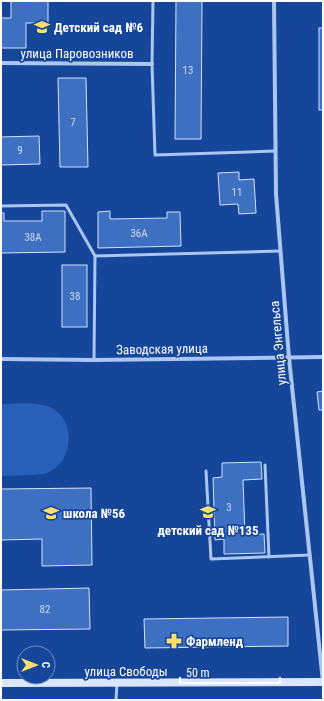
<svg xmlns="http://www.w3.org/2000/svg" width="324" height="701" font-family="'Roboto Condensed',sans-serif">
  <rect width="100%" height="100%" fill="#15469a"/>
  <path fill="#285fb8" d="M1,404C16,404 35,401 50,407C77,420 74,462 47,473C40,476 10,475 1,476Z"/>
  <g fill="#3e70c1" stroke="#d2e2fd">
    <polygon points="11,1 48,1 48,23 26,23 26,48 1,48 1,18 11,18"/>
    <polygon points="176,1 202,1 201,139 175,139"/>
    <rect x="319" y="28" width="4" height="82"/>
    <polygon points="58,78 86,78 88,167 60,167"/>
    <polygon points="39,136 40,164 1,165 1,137"/>
    <polygon points="239,172 239,180 254,179 256,213 239,214 238,204 220,205 218,173"/>
    <polygon points="42,211 65,211 65,252 1,253 1,213 4,213 4,221 42,221"/>
    <polygon points="110,211 110,219 167,218 167,212 180,212 181,246 98,248 98,212"/>
    <rect x="62" y="265" width="25" height="62"/>
    <polygon points="323,391 323,410 319,410 317,392"/>
    <polygon points="261,462 262,479 243,480 245,535 264,534 265,553 224,554 224,539 215,540 213,478 222,477 222,463"/>
    <polygon points="91,488 92,565 42,566 42,539 1,540 1,489"/>
    <polygon points="89,588 90,629 1,630 1,590"/>
    <polygon points="288,617 288,646 145,648 144,619"/>
  </g>
  <g fill="none" stroke-linecap="round" stroke-linejoin="round">
    <g stroke="#aac6f3" stroke-width="3">
      <polyline points="153,1 152,64 155,155 275,151"/>
      <polyline points="1,206 66,205 95,256 94,360"/>
      <polyline points="95,256 280,251"/>
      <polyline points="265,465 269,557"/>
      <polyline points="206,471 211,559 310,555"/>
      <polyline points="116,700 117,683"/>
    </g>
    <g stroke="#aac6f3" stroke-width="4">
      <polyline points="274,1 276,194 289,358 323,682"/>
      <polyline points="1,63 152,64"/>
      <polyline points="1,359 94,360 323,357"/>
    </g>
    <polyline stroke="#d9e6fc" stroke-width="8" points="1,683 323,682"/>
  </g>
  <defs>
    <symbol id="school-bare" viewBox="-9 -9 18 18"><path d="M0-5L7-2L0 1L-7-2ZM-4 1L0 2.5L4 1V4Q0 6-4 4Z" fill="#ffde6c" stroke="#15469a" stroke-width="2.5" paint-order="stroke"/></symbol>
    <symbol id="pharmacy-bare" viewBox="-9 -9 18 18"><path d="M-2-6h4v4h4v4h-4v4h-4v-4h-4v-4h4Z" fill="#ffde6c" stroke="#15469a" stroke-width="2.5" paint-order="stroke"/></symbol>
  </defs>
  <g fill-rule="evenodd">
    <use href="#school-bare" x="31" y="16" width="22" height="22"/>
    <use href="#school-bare" x="197" y="501" width="22" height="22"/>
    <use href="#school-bare" x="40" y="502" width="22" height="22"/>
    <use href="#pharmacy-bare" x="163" y="630" width="22" height="22"/>
  </g>
  <g text-anchor="middle" dominant-baseline="central" stroke-width="3.5" stroke-linejoin="round" paint-order="stroke">
    <g font-size="11" fill="#cfdbf0">
      <text x="188" y="70">13</text>
      <text x="73" y="122">7</text>
      <text x="20" y="150">9</text>
      <text x="237" y="192">11</text>
      <text x="139" y="233">36А</text>
      <text x="33" y="237">38А</text>
      <text x="75" y="296">38</text>
      <text x="229" y="507">3</text>
      <text x="45" y="609">82</text>
    </g>
    <g font-size="13" font-weight="bold" fill="#fff" stroke="#15469a" text-anchor="start">
      <text x="54" y="27">Детский сад №6</text>
      <text x="63" y="513">школа №56</text>
      <text x="208" y="530" text-anchor="middle">детский сад №135</text>
      <text x="186" y="641">Фармленд</text>
    </g>
    <g font-size="13" fill="#fff" stroke="#15469a">
      <text x="77" y="53">улица Паровозников</text>
      <text transform="translate(278 343) rotate(-95)">улица Энгельса</text>
      <text transform="translate(162 349) rotate(-1)">Заводская улица</text>
      <text x="126" y="671">улица Свободы</text>
    </g>
  </g>
  <rect width="324" height="701" fill="none" stroke="#ffffff" stroke-width="4"/>
  <g transform="translate(36 665) rotate(90)"><circle r="19" fill="#15469a" stroke="#7390c2"/>
  <path d="M0-3L7 15L0 10L-7 15Z" fill="#ffde6c"/>
  <text y="-6" font-size="11" font-weight="bold" text-anchor="middle" fill="#ffffff">С</text>
  </g>
  <path d="M180 677v6h100v-6" fill="none" stroke="#ffffff" stroke-width="2"/>
  <text x="186" y="677" font-size="12" fill="#ffffff" stroke="#15469a" stroke-width="3" paint-order="stroke">50 m</text>
</svg>
